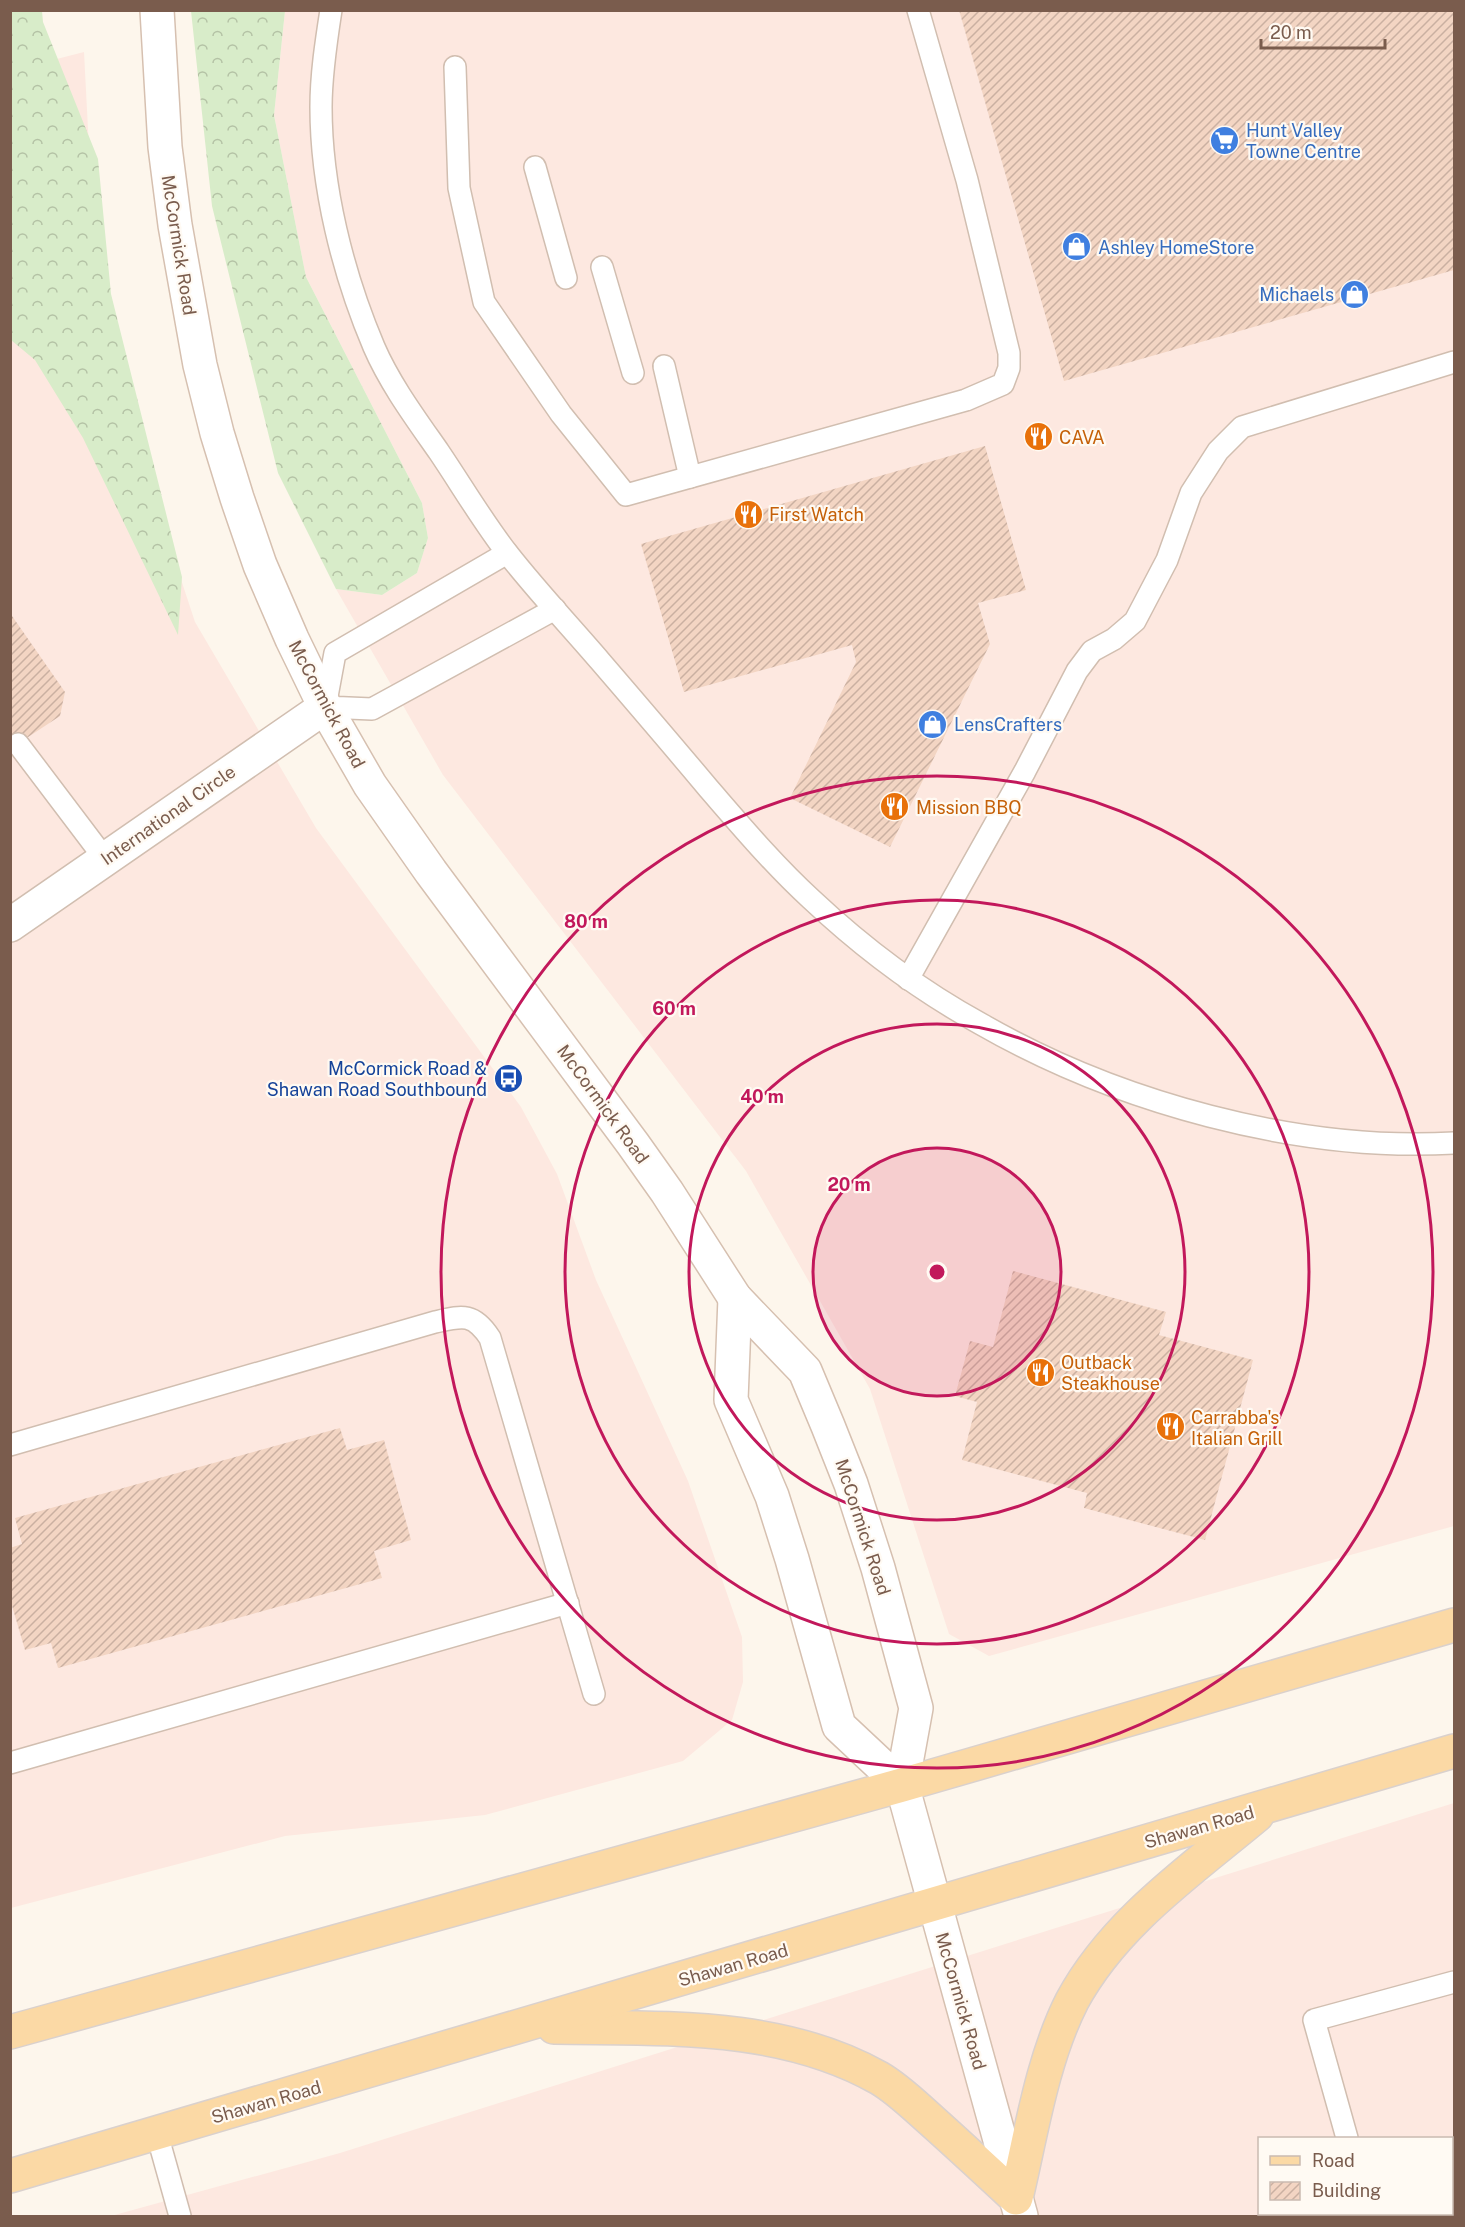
<svg xmlns="http://www.w3.org/2000/svg" width="1465" height="2227" font-family="'Public Sans',sans-serif">
  <defs>
    <pattern id="forest-crowns" width="20" height="18" patternUnits="userSpaceOnUse" patternTransform="scale(1.5)"><rect width="20" height="18" fill="#d8ecc9"/><path d="M2 6a3 3 0 1 1 6 0M12 15a3 3 0 1 1 6 0" fill="none" stroke="#b4c2a5"/></pattern>
    <pattern id="building-hatch" width="6" height="6" patternUnits="userSpaceOnUse" patternTransform="scale(1.5)"><rect width="6" height="6" fill="#f3d5c3"/><path d="M-1 1l2-2M0 6l6-6M5 7l2-2" fill="none" stroke="#cab0a1"/></pattern>
  </defs>
  <rect width="100%" height="100%" fill="#fdf6ec"/>
  <g fill="#fde8e0" fill-rule="evenodd">
    <polygon points="285,11 1454,11 1454,1526 989,1656 949,1634 870,1389 746,1171 443,775 336,589 382,595 417,573 428,538 422,503 306,277 274,115"/>
    <polygon points="84,52 94,245 122,400 195,622 316,828 521,1107 557,1174 596,1280 688,1481 742,1637 743,1682 732,1720 683,1761 485,1815 285,1836 11,1908 10,71"/>
    <path d="M1454,1803V2216H111L340,2153ZM1260,2138H1452V2214H1260Z"/>
  </g>
  <g fill="url(#forest-crowns)">
    <polygon points="10,11 42,11 43,22 98,159 111,294 182,577 178,635 83,438 35,360 11,340"/>
    <polygon points="191,11 285,11 274,115 306,277 422,503 428,538 417,573 382,595 336,589 278,473 212,206"/>
  </g>
  <g fill="url(#building-hatch)">
    <polygon points="959,10 1454,10 1454,270 1064,381"/>
    <polygon points="985,446 1026,590 978,603 990,644 890,847 790,798 856,662 852,645 684,692 641,544"/>
    <polygon points="10,613 65,692 60,716 10,749"/>
    <polygon points="1013,1271 1166,1312 1159,1335 1253,1360 1205,1540 1084,1508 1087,1493 962,1460 977,1402 955,1396 970,1341 993,1347"/>
    <polygon points="340,1428 347,1450 384,1440 411,1540 374,1551 382,1578 58,1668 51,1643 25,1650 10,1599 10,1548 22,1544 15,1518"/>
  </g>
  <g fill="none" stroke-linecap="round" stroke-linejoin="round">
    <defs>
      <g id="lane">
        <path d="M331,10C326,42 321,75 321,107C321,187 343,274 374,347C390,384 416,419 439,452C462,486 483,522 508,554C537,591 570,626 600,661C637,704 673,746 709,789C742,827 774,865 811,899C862,947 919,990 981,1024C1117,1102 1297,1152 1454,1143"/>
        <polyline points="455,67 459,188 484,302 561,414 626,495 966,400 1003,384 1009,368 1009,353 967,180 918,10"/>
        <polyline points="535,167 566,278"/>
        <polyline points="602,267 633,373"/>
        <polyline points="664,366 690,477"/>
        <polyline points="507,553 335,653 325,707 372,709 555,609"/>
        <polyline points="18,744 105,859"/>
        <polyline points="908,979 1025,771 1077,671 1092,651 1114,639 1135,621 1167,560 1191,493 1218,451 1242,427 1454,362"/>
        <path d="M10,1445L435,1322C462,1316 473,1312 490,1338L594,1694"/>
        <polyline points="10,1763 568,1603"/>
        <polyline points="157,2134 180,2216"/>
        <polyline points="1347,2138 1314,2020 1454,1982"/>
        <polyline points="1368,2214 1369,2216"/>
      </g>
      <polyline id="street" points="10,925 325,707"/>
      <g id="secondary">
        <polyline points="157,10 165,147 175,225 200,365 217,433 237,498 260,565 292,639 325,707 370,785 431,872 633,1144 667,1192 735,1298 805,1371 828,1426 851,1484 878,1568 916,1708 902,1785 1021,2216"/>
        <polyline points="735,1298 731,1400 772,1496 792,1559 839,1726 902,1785"/>
      </g>
      <g id="primary">
        <path d="M554,2027C663,2029 780,2022 879,2078C898,2089 915,2106 932,2121C960,2146 988,2172 1016,2198C1031,2134 1042,2060 1072,2001C1114,1923 1190,1871 1257,1815"/>
        <polyline points="10,2032 902,1785 1454,1625"/>
        <polyline points="10,2176 1454,1751"/>
      </g>
    </defs>
    <use href="#lane" stroke="#d1beb0" stroke-width="24"/>
    <use href="#street" stroke="#d1beb0" stroke-width="36"/>
    <use href="#secondary" stroke="#d6c0b0" stroke-width="36"/>
    <use href="#primary" stroke="#dad1cd" stroke-width="36"/>
    <use href="#lane" stroke="#fff" stroke-width="21"/>
    <use href="#street" stroke="#fff" stroke-width="33"/>
    <use href="#secondary" stroke="#fff" stroke-width="33"/>
    <use href="#primary" stroke="#fbd9a5" stroke-width="33"/>
  </g>
  <circle cx="937" cy="1272" r="124" fill="#c2185b" fill-opacity=".12"/>
  <g fill="none" stroke="#c2185b" stroke-width="3">
    <circle cx="937" cy="1272" r="124"/>
    <circle cx="937" cy="1272" r="248"/>
    <circle cx="937" cy="1272" r="372"/>
    <circle cx="937" cy="1272" r="496"/>
  </g>
  <defs>
    <symbol id="supermarket-disc" viewBox="-11 -11 22 22"><circle r="9.5" fill="#3f7fe0" stroke="#fffaf3"/><path d="M-6-5.5h2.5l.6 2H6L4.5 2H-2.5L-4.4-4H-6ZM-1.5 3.2a1.3 1.3 0 1 0 .1 0ZM3 3.2a1.3 1.3 0 1 0 .1 0Z" fill="#fff"/></symbol>
    <symbol id="shop-disc" viewBox="-11 -11 22 22"><circle r="9.5" fill="#3f7fe0" stroke="#fffaf3"/><path d="M-5-2.5h2.3a2.7 3.5 0 0 1 5.4 0H5L5.5 6h-11ZM-1.5-2.5h3a1.5 2.3 0 0 0-3 0Z" fill="#fff"/></symbol>
    <symbol id="restaurant-disc" viewBox="-11 -11 22 22"><circle r="9.5" fill="#e8710a" stroke="#fffaf3"/><path d="M-5-6h1v4h1v-4h1v4h1v-4h1v5L-1.5 .5V6h-2V.5L-5-1ZM5-6V6H3V1.5H1.5Q1.5-4 5-6Z" fill="#fff"/></symbol>
    <symbol id="bus-disc" viewBox="-11 -11 22 22"><circle r="9.5" fill="#1a4fb4" stroke="#fffaf3"/><path d="M-5-6H5V4H4V6H2V4H-2V6H-4V4H-5ZM-3.5-4V0h7V-4ZM-3.5 1.2v1.5H-2V1.2ZM2 1.2v1.5H3.5V1.2Z" fill="#fff"/></symbol>
  </defs>
  <g fill-rule="evenodd">
    <use href="#supermarket-disc" x="1208" y="124" width="33" height="33"/>
    <use href="#shop-disc" x="1060" y="230" width="33" height="33"/>
    <use href="#shop-disc" x="1338" y="278" width="33" height="33"/>
    <use href="#restaurant-disc" x="1022" y="420" width="33" height="33"/>
    <use href="#restaurant-disc" x="732" y="498" width="33" height="33"/>
    <use href="#shop-disc" x="916" y="708" width="33" height="33"/>
    <use href="#restaurant-disc" x="878" y="790" width="33" height="33"/>
    <use href="#bus-disc" x="492" y="1062" width="33" height="33"/>
    <use href="#restaurant-disc" x="1024" y="1356" width="33" height="33"/>
    <use href="#restaurant-disc" x="1154" y="1410" width="33" height="33"/>
  </g>
  <g text-anchor="middle" dominant-baseline="central" stroke-width="4.5" stroke-linejoin="round" paint-order="stroke">
    <g font-size="18" fill="#366cbe" stroke="#fffaf3" text-anchor="start">
      <text x="1246" y="130">Hunt Valley<tspan x="1246" dy="21">Towne Centre</tspan></text>
      <text x="1098" y="247">Ashley HomeStore</text>
      <text x="1334" y="294" text-anchor="end">Michaels</text>
      <text x="954" y="724">LensCrafters</text>
    </g>
    <g font-size="18" fill="#7a5c4d" stroke="#fffaf3">
      <text transform="translate(179 245) rotate(81)">McCormick Road</text>
      <text transform="translate(327 704) rotate(62)">McCormick Road</text>
      <text transform="translate(168 815) rotate(-35)">International Circle</text>
      <text transform="translate(603 1104) rotate(54)">McCormick Road</text>
      <text transform="translate(863 1527) rotate(72)">McCormick Road</text>
      <text transform="translate(1199 1827) rotate(-16)">Shawan Road</text>
      <text transform="translate(733 1965) rotate(-16)">Shawan Road</text>
      <text transform="translate(961 2001) rotate(74)">McCormick Road</text>
      <text transform="translate(266 2102) rotate(-16)">Shawan Road</text>
    </g>
    <g font-size="18" fill="#c56008" stroke="#fffaf3" text-anchor="start">
      <text x="1059" y="437">CAVA</text>
      <text x="769" y="514">First Watch</text>
      <text x="916" y="807">Mission BBQ</text>
      <text x="1061" y="1362">Outback<tspan x="1061" dy="21">Steakhouse</tspan></text>
      <text x="1191" y="1417">Carrabba's<tspan x="1191" dy="21">Italian Grill</tspan></text>
    </g>
    <g font-size="18" fill="#164399" stroke="#fffaf3" text-anchor="end">
      <text x="487" y="1068">McCormick Road &amp;<tspan x="487" dy="21">Shawan Road Southbound</tspan></text>
    </g>
  </g>
  <circle cx="937" cy="1272" r="9" fill="#c2185b" stroke="#fffaf3" stroke-width="3"/>
  <g font-size="18" text-anchor="middle" font-weight="bold" fill="#c2185b" stroke="#fffaf3" stroke-width="4.5" stroke-linejoin="round" paint-order="stroke">
    <text x="586" y="928">80 m</text>
    <text x="674" y="1015">60 m</text>
    <text x="762" y="1103">40 m</text>
    <text x="849" y="1191">20 m</text>
  </g>
  <rect width="1465" height="2227" fill="none" stroke="#7a5c4d" stroke-width="24"/>
  <rect x="1258" y="2137" width="195" height="78" fill="#fffaf3" stroke="#cabbb1" stroke-width="1.5"/>
  <rect x="1270" y="2156" width="30" height="9" fill="#fbd9a5" stroke="#cabbb1" stroke-width="1.5"/>
  <text x="1312" y="2167" font-size="18" fill="#7a5c4d">Road</text>
  <rect x="1270" y="2182" width="30" height="18" fill="url(#building-hatch)" stroke="#cabbb1" stroke-width="1.5"/>
  <text x="1312" y="2197" font-size="18" fill="#7a5c4d">Building</text>
  <path d="M1261 39v9h124v-9" fill="none" stroke="#7a5c4d" stroke-width="3"/>
  <text x="1270" y="39" font-size="18" fill="#7a5c4d" stroke="#fffaf3" stroke-width="4.5" paint-order="stroke">20 m</text>
</svg>
